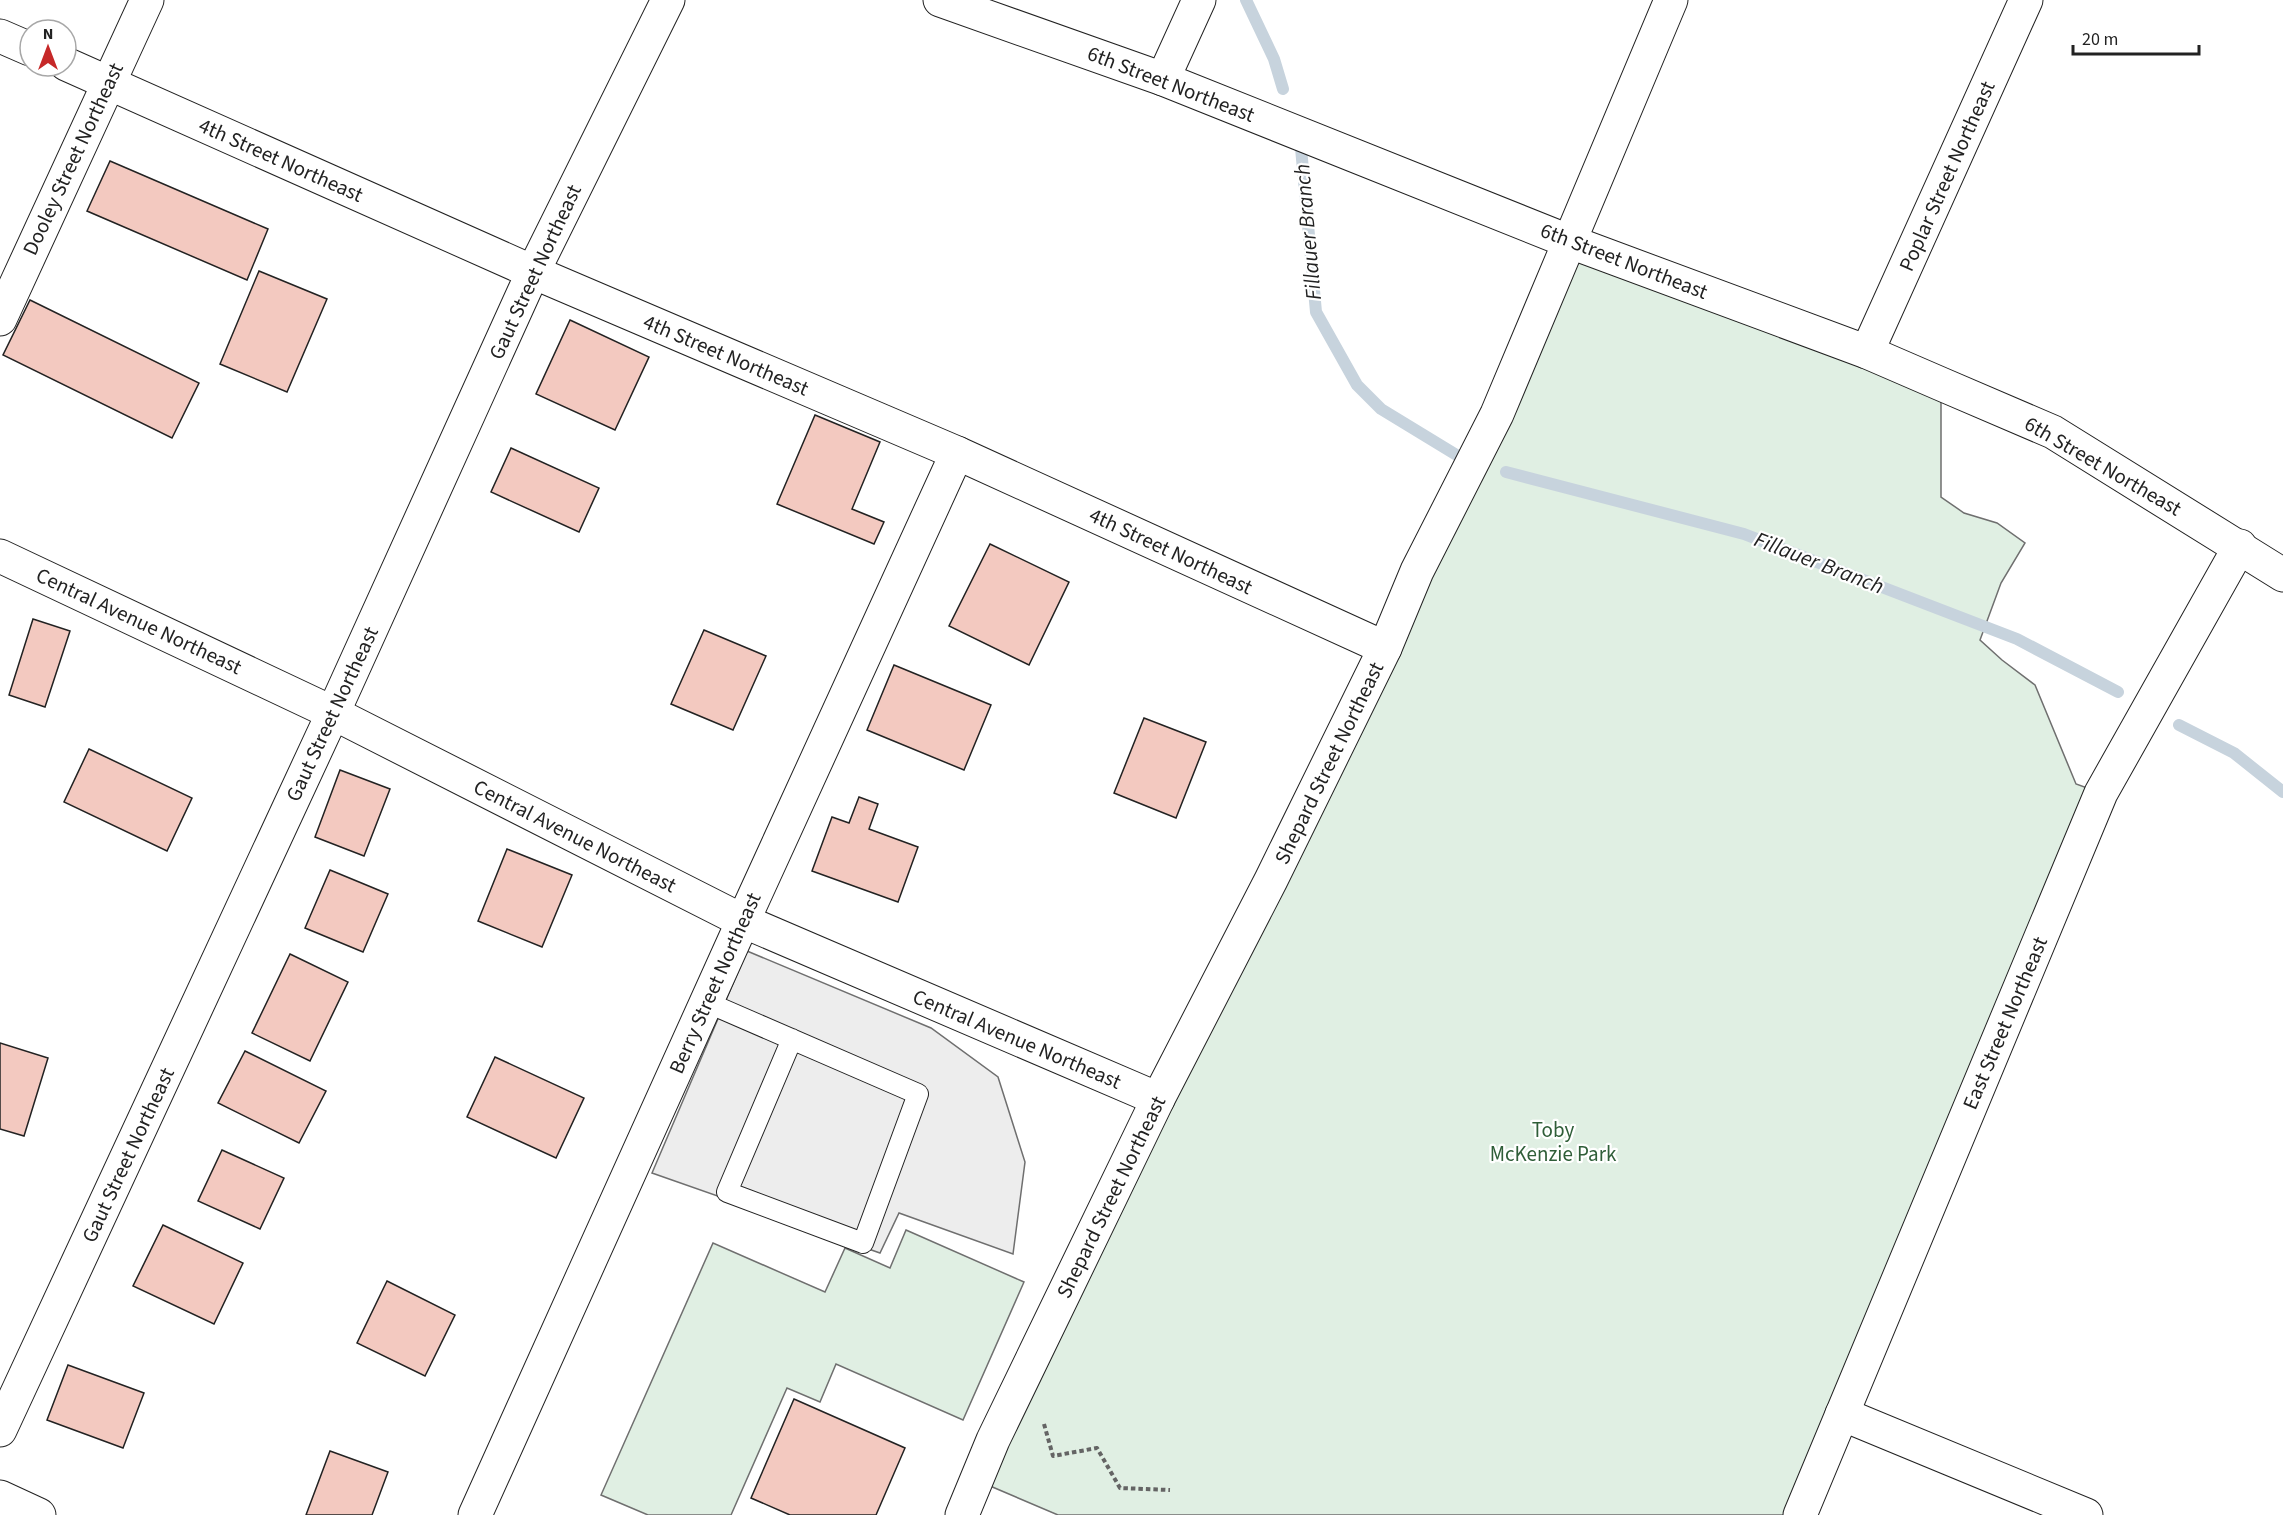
<svg xmlns="http://www.w3.org/2000/svg" width="2283" height="1515" font-family="'Source Sans 3',sans-serif">
  <rect width="100%" height="100%" fill="#fff"/>
  <g fill="#e0efe3" stroke="#6f6f6f" stroke-width="1.5">
    <polygon points="1568,241 1941,384 1941,497 1964,513 1997,523 2025,543 2001,583 1980,640 2002,660 2035,685 2076,784 2101,793 1800,1515 1058,1515 976,1480"/>
    <polygon points="906,1230 1024,1282 963,1420 836,1364 820,1402 787,1388 731,1515 648,1515 601,1495 713,1243 825,1292 845,1248 890,1268"/>
  </g>
  <polygon fill="#ededed" stroke="#6f6f6f" stroke-width="1.5" points="747,951 931,1028 998,1077 1025,1162 1013,1254 899,1213 880,1253 652,1173"/>
  <g fill="none" stroke-linecap="round" stroke-linejoin="round">
    <g stroke="#c7d3dd" stroke-width="12">
      <polyline points="1246,0 1274,59 1283,89"/>
      <polyline points="1301,148 1316,312 1357,385 1381,409 1468,462"/>
      <polyline points="1506,472 1744,534 2017,639 2118,692"/>
      <polyline points="2179,725 2234,753 2283,792"/>
    </g>
  </g>
  <g fill="#f3c9c0" stroke="#222" stroke-width="1.5">
    <polygon points="110,161 268,229 247,280 87,211"/>
    <polygon points="259,271 327,299 287,392 220,364"/>
    <polygon points="30,300 199,383 172,438 3,355"/>
    <polygon points="570,320 649,357 615,430 536,394"/>
    <polygon points="815,415 880,442 852,509 884,522 874,544 777,504"/>
    <polygon points="511,448 599,488 579,532 491,492"/>
    <polygon points="990,544 1069,582 1029,665 949,626"/>
    <polygon points="33,619 70,631 45,707 9,695"/>
    <polygon points="704,630 766,656 733,730 671,704"/>
    <polygon points="894,665 991,705 964,770 867,730"/>
    <polygon points="1144,718 1206,742 1176,818 1114,793"/>
    <polygon points="89,749 192,798 167,851 64,802"/>
    <polygon points="340,770 390,789 364,856 315,837"/>
    <polygon points="859,797 878,804 869,829 918,847 898,902 812,871 832,817 849,823"/>
    <polygon points="507,849 572,875 542,947 478,921"/>
    <polygon points="330,870 388,894 363,952 305,928"/>
    <polygon points="290,954 348,982 310,1061 252,1033"/>
    <polygon points="0,1043 48,1058 24,1136 0,1129"/>
    <polygon points="245,1051 326,1091 299,1143 218,1103"/>
    <polygon points="495,1057 584,1098 556,1158 467,1117"/>
    <polygon points="222,1150 284,1178 260,1229 198,1201"/>
    <polygon points="163,1225 243,1263 214,1324 133,1286"/>
    <polygon points="387,1281 455,1315 425,1376 357,1343"/>
    <polygon points="68,1365 144,1393 123,1448 47,1420"/>
    <polygon points="794,1399 905,1448 876,1515 790,1515 751,1498"/>
    <polygon points="330,1451 388,1472 372,1515 306,1515"/>
  </g>
  <g fill="none" stroke-linecap="round" stroke-linejoin="round">
    <defs>
      <polyline id="lane" points="706,1002 918,1094 863,1243 727,1192 792,1039"/>
      <g id="street">
        <polyline points="0,36 30,49"/>
        <polyline points="66,64 533,272 957,453 1385,648"/>
        <polyline points="1163,79 1199,0"/>
        <polyline points="0,319 147,0"/>
        <polyline points="1867,352 2026,0"/>
        <polyline points="0,556 333,713 743,921 1158,1099"/>
        <polyline points="1842,1414 2086,1515"/>
        <polyline points="0,1497 39,1515"/>
        <polyline points="475,1515 743,921 957,453"/>
        <polyline points="962,1515 993,1440 1158,1099 1271,880 1385,648 1417,571 1497,414 1671,0"/>
        <polyline points="1800,1515 2101,793 2240,546"/>
      </g>
      <g id="secondary">
        <polyline points="940,0 1163,79 1568,241 1867,352 1941,384 2053,432 2283,575"/>
        <polyline points="0,1430 333,713 533,272 668,0"/>
      </g>
    </defs>
    <use href="#lane" stroke="#222" stroke-width="22"/>
    <use href="#street" stroke="#222" stroke-width="35"/>
    <use href="#secondary" stroke="#222" stroke-width="35"/>
    <polyline stroke="#646464" stroke-width="4" stroke-dasharray="4.5 3" stroke-linecap="butt" points="1044,1424 1053,1456 1097,1448 1120,1488 1170,1490"/>
    <use href="#lane" stroke="#fff" stroke-width="20"/>
    <use href="#street" stroke="#fff" stroke-width="33"/>
    <use href="#secondary" stroke="#fff" stroke-width="33"/>
  </g>
  <g text-anchor="middle" dominant-baseline="central" stroke-width="4.5" stroke-linejoin="round" paint-order="stroke">
    <g font-size="21" fill="#222" stroke="#fff">
      <text transform="translate(1171 84) rotate(21)">6th Street Northeast</text>
      <text transform="translate(73 159) rotate(-65)">Dooley Street Northeast</text>
      <text transform="translate(281 160) rotate(24)">4th Street Northeast</text>
      <text transform="translate(1947 176) rotate(-66)">Poplar Street Northeast</text>
      <text transform="translate(1624 261) rotate(21)">6th Street Northeast</text>
      <text transform="translate(535 272) rotate(-65)">Gaut Street Northeast</text>
      <text transform="translate(726 355) rotate(23)">4th Street Northeast</text>
      <text transform="translate(2103 466) rotate(30)">6th Street Northeast</text>
      <text transform="translate(1171 551) rotate(25)">4th Street Northeast</text>
      <text transform="translate(139 621) rotate(25)">Central Avenue Northeast</text>
      <text transform="translate(332 714) rotate(-65)">Gaut Street Northeast</text>
      <text transform="translate(1329 763) rotate(-64)">Shepard Street Northeast</text>
      <text transform="translate(575 836) rotate(27)">Central Avenue Northeast</text>
      <text transform="translate(715 983) rotate(-66)">Berry Street Northeast</text>
      <text transform="translate(2005 1023) rotate(-67)">East Street Northeast</text>
      <text transform="translate(1017 1039) rotate(23)">Central Avenue Northeast</text>
      <text transform="translate(128 1155) rotate(-65)">Gaut Street Northeast</text>
      <text transform="translate(1111 1197) rotate(-64)">Shepard Street Northeast</text>
    </g>
    <g font-size="21" fill="#2f5e38" stroke="#fff">
      <text x="1553" y="1130">Toby<tspan x="1553" dy="24">McKenzie Park</tspan></text>
    </g>
    <g font-size="22" font-style="italic" fill="#222" stroke="#fff">
      <text transform="translate(1308 232) rotate(-95)">Fillauer Branch</text>
      <text transform="translate(1819 563) rotate(21)">Fillauer Branch</text>
    </g>
  </g>
  <g transform="translate(48 48)"><circle r="28" fill="#ffffff" stroke="#a7a7a7" stroke-width="1.5"/>
  <path d="M0-4.5L10 22L0 15L-10 22Z" fill="#c62828"/>
  <text y="-9" font-size="16" font-weight="bold" text-anchor="middle" fill="#222222">N</text>
  </g>
  <path d="M2073 45v9h126v-9" fill="none" stroke="#222222" stroke-width="3"/>
  <text x="2082" y="45" font-size="18" fill="#222222" stroke="#ffffff" stroke-width="4.5" paint-order="stroke">20 m</text>
</svg>
